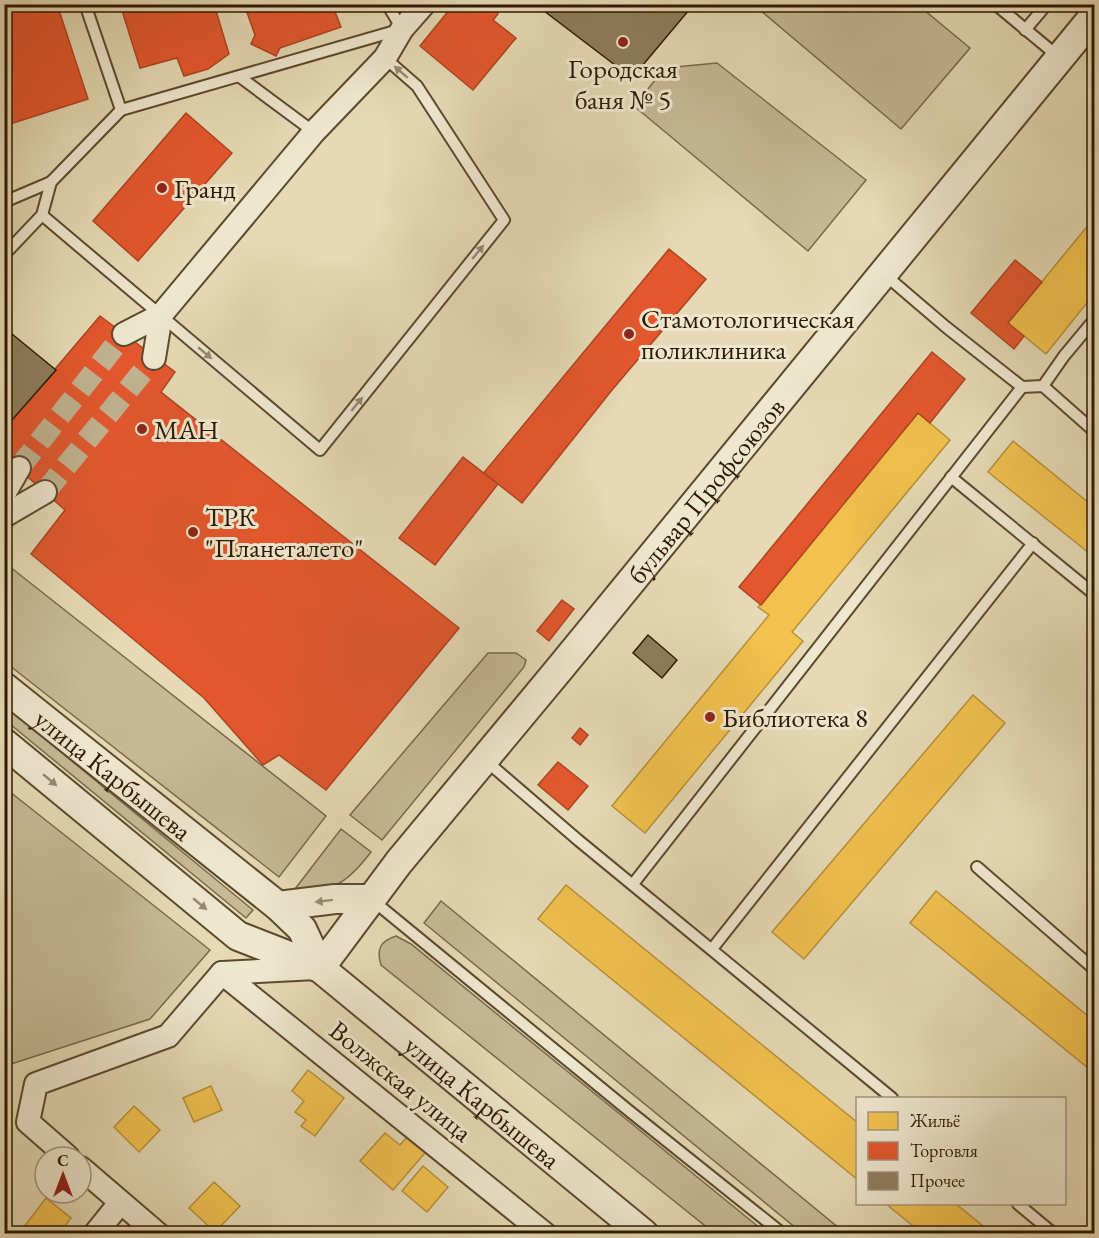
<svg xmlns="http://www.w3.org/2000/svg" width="1099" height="1238" font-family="'EB Garamond',serif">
  <rect width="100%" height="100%" fill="#e5dab5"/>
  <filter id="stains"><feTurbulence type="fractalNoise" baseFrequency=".00333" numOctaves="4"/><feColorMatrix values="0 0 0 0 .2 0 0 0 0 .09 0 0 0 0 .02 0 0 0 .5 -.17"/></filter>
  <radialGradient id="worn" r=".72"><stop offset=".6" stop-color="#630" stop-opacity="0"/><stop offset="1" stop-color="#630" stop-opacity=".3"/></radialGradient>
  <g fill="#c6b996" stroke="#7a694b" stroke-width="1.5">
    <polygon points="754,5 918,5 970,48 901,129"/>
    <polygon points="717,63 866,180 808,251 634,106 665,68"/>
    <polygon points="5,563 326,816 279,877 5,662"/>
    <polygon points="488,653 516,653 526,660 524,667 382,840 350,815"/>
    <polygon points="5,706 253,910 246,918 5,720"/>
    <polygon points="5,788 210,950 150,1019 5,1066"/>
    <path d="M341,829L371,852C348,882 334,893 295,889Z"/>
    <polygon points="441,901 845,1233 802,1233 424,923"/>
    <path d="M396,936L411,944L766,1233H714L381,965C376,948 381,941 396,936Z"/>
  </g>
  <g fill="#f2c14e" stroke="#b88f37" stroke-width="1.5">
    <polygon points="1094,218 1094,294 1046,354 1008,323"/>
    <polygon points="918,413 950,440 792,632 803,641 645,833 612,806 769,615 758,607"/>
    <polygon points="1013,441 1094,507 1094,557 988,472"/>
    <polygon points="973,695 1005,723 804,959 772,932"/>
    <polygon points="566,885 858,1123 858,1180 538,919"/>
    <polygon points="936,891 1094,1021 1094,1073 910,923"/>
    <polygon points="308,1070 344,1098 315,1136 301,1126 306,1120 295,1112 304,1101 292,1091"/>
    <polygon points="211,1086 222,1110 194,1122 183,1098"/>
    <polygon points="134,1106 160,1130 139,1152 114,1127"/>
    <polygon points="413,1130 431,1146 393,1190 360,1161 385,1133 400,1145"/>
    <polygon points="423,1166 448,1187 427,1212 402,1191"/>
    <polygon points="214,1182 240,1206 215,1232 189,1208"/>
    <polygon points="46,1198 71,1218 59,1234 33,1234 24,1227"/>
    <polygon points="886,1204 956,1204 993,1234 923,1234"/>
  </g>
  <g fill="#e4572e" stroke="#ae4420" stroke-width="1.5">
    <polygon points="4,4 57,4 88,99 4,126"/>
    <polygon points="120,4 214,4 229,54 208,69 184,76 177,58 140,68"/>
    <polygon points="244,4 332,4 341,27 280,48 276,56 251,44 255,35"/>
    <polygon points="454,4 492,4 498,14 493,20 516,38 473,90 420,46"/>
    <polygon points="186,113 232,153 138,261 93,221"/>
    <polygon points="669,249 706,279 612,390 522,503 498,484 482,475"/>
    <polygon points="1015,260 1042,282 1008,323 1024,336 1014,349 971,313"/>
    <polygon points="100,316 175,372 161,392 459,628 326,790 279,755 263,765 204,698 31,554 65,510 4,456 4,429"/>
    <polygon points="932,352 965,379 930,423 918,413 761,605 739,587"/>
    <polygon points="463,457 498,484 435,565 399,538"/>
    <polygon points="562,600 574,609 549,641 537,631"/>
    <polygon points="580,728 588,735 580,745 572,738"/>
    <polygon points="558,762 588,786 568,810 538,785"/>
  </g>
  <g fill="#8e7d5e" stroke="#2f1900" stroke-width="1.5">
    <polygon points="535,4 694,4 632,78"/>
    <polygon points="12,334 56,370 4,429 4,343"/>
    <polygon points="648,635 677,660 662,678 633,653"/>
  </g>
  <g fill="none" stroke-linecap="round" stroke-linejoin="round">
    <g stroke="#c1b391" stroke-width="22" stroke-dasharray="22 11" stroke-linecap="butt">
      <polyline points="19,468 124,334"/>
      <polyline points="45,492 154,358"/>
    </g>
    <defs>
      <g id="service">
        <polyline points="995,4 1060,58"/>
        <polyline points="1025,30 1047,4"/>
        <polyline points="240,77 314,132"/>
        <polyline points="121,110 402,29 387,4"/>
        <polyline points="4,202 51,182"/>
        <polyline points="42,215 320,450 504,220 417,86 385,58"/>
        <polyline points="4,255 42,215 51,182 121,110 85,4"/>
        <polyline points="884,274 946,327 1022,387 1043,386 1094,431"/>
        <polyline points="1043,386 1064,356 1094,320"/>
        <polyline points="951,477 1094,594"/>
        <polyline points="485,760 578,840 892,1098"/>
        <polyline points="977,867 1094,969"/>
        <polyline points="633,884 1022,387"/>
        <polyline points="371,899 628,1110 783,1234"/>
        <polyline points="712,949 1033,543"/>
        <polyline points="1018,1204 1054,1234"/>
      </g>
      <g id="minor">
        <polyline points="124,334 161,315 314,132 385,58 402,29 424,4"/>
        <polyline points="154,358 161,315"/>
        <polyline points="4,494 19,468"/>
        <polyline points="4,516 45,492"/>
        <polyline points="222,973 545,1234"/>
        <polyline points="68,1157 28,1122 36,1084 168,1036 222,973 316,968"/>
        <polyline points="81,1168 158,1234"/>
        <polyline points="95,1234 120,1203"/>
      </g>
      <g id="tertiary">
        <path id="s1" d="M4,687L278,906L302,929L320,968"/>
        <path id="s2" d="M4,743L238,936L320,968L644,1234"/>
        <polyline points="278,906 335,899 370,899"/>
        <path id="s3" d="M320,968L399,862L561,667L1094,16"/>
      </g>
    </defs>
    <use href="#service" stroke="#5c492d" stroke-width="14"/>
    <use href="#minor" stroke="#5c492d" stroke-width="26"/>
    <use href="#tertiary" stroke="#5c492d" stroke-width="32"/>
    <use href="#service" stroke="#eee7cf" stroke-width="10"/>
    <use href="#minor" stroke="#eee7cf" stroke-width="22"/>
    <use href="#tertiary" stroke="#eee7cf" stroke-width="28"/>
  </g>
  <defs><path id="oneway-solid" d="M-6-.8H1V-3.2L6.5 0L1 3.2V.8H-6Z" transform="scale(1.5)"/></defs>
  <g fill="#988a72">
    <use href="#oneway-solid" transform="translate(401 72) rotate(-139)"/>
    <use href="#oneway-solid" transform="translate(478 252) rotate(-51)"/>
    <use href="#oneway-solid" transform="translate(205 353) rotate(40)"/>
    <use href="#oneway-solid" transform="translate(357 404) rotate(-51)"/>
    <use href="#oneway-solid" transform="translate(50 780) rotate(40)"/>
    <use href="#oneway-solid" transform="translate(324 901) rotate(173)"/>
    <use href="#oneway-solid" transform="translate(200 904) rotate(40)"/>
  </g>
  <g fill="#8f2418" stroke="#eee7cf" stroke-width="2">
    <circle cx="623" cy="42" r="6"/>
    <circle cx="162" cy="188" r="6"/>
    <circle cx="629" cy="334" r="6"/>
    <circle cx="142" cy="429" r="6"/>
    <circle cx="193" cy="532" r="6"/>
    <circle cx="710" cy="717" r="6"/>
  </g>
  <g text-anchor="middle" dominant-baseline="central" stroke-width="6" stroke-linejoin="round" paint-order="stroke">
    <g font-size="27" fill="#2f1900" stroke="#eee7cf" text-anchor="start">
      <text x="623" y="68" text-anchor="middle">Городская<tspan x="623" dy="31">баня № 5</tspan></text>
      <text x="174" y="188">Гранд</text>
      <text x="641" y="318">Стамотологическая<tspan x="641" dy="31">поликлиника</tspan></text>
      <text x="154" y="429">МАН</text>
      <text x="205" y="516">ТРК<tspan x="205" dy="31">"Планеталето"</tspan></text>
      <text x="722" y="717">Библиотека 8</text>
    </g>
    <g font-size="27" fill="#2f1900" stroke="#eee7cf">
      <text stroke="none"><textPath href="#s3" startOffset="614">бульвар Профсоюзов</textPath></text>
      <text stroke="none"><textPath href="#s1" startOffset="140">улица Карбышева</textPath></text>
      <text transform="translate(401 1081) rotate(39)">Волжская улица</text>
      <text stroke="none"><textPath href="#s2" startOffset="602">улица Карбышева</textPath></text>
    </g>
  </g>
  <rect width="1099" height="1238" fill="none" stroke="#e5dab5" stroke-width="24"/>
  <rect x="6" y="6" width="1087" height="1226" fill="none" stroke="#2f1900" stroke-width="3"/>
  <rect x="12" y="12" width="1075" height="1214" fill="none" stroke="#2f1900" stroke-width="1.5"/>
  <rect x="856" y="1097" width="210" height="108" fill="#eee7cf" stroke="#a2957c" stroke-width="1.5"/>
  <rect x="868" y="1112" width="30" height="18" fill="#f2c14e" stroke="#a2957c" stroke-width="1.5"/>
  <text x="910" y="1127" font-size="18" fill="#2f1900">Жильё</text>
  <rect x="868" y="1142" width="30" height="18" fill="#e4572e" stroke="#a2957c" stroke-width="1.5"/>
  <text x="910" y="1157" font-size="18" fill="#2f1900">Торговля</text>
  <rect x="868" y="1172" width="30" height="18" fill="#8e7d5e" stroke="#a2957c" stroke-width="1.5"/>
  <text x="910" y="1187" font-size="18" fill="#2f1900">Прочее</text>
  <g transform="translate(63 1175)"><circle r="28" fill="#eee7cf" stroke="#a2957c" stroke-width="1.5"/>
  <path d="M0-4.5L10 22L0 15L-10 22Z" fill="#8f2418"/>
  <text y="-9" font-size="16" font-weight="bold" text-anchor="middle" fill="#2f1900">С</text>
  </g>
  <rect width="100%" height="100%" filter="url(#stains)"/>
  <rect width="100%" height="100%" fill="url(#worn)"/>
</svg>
